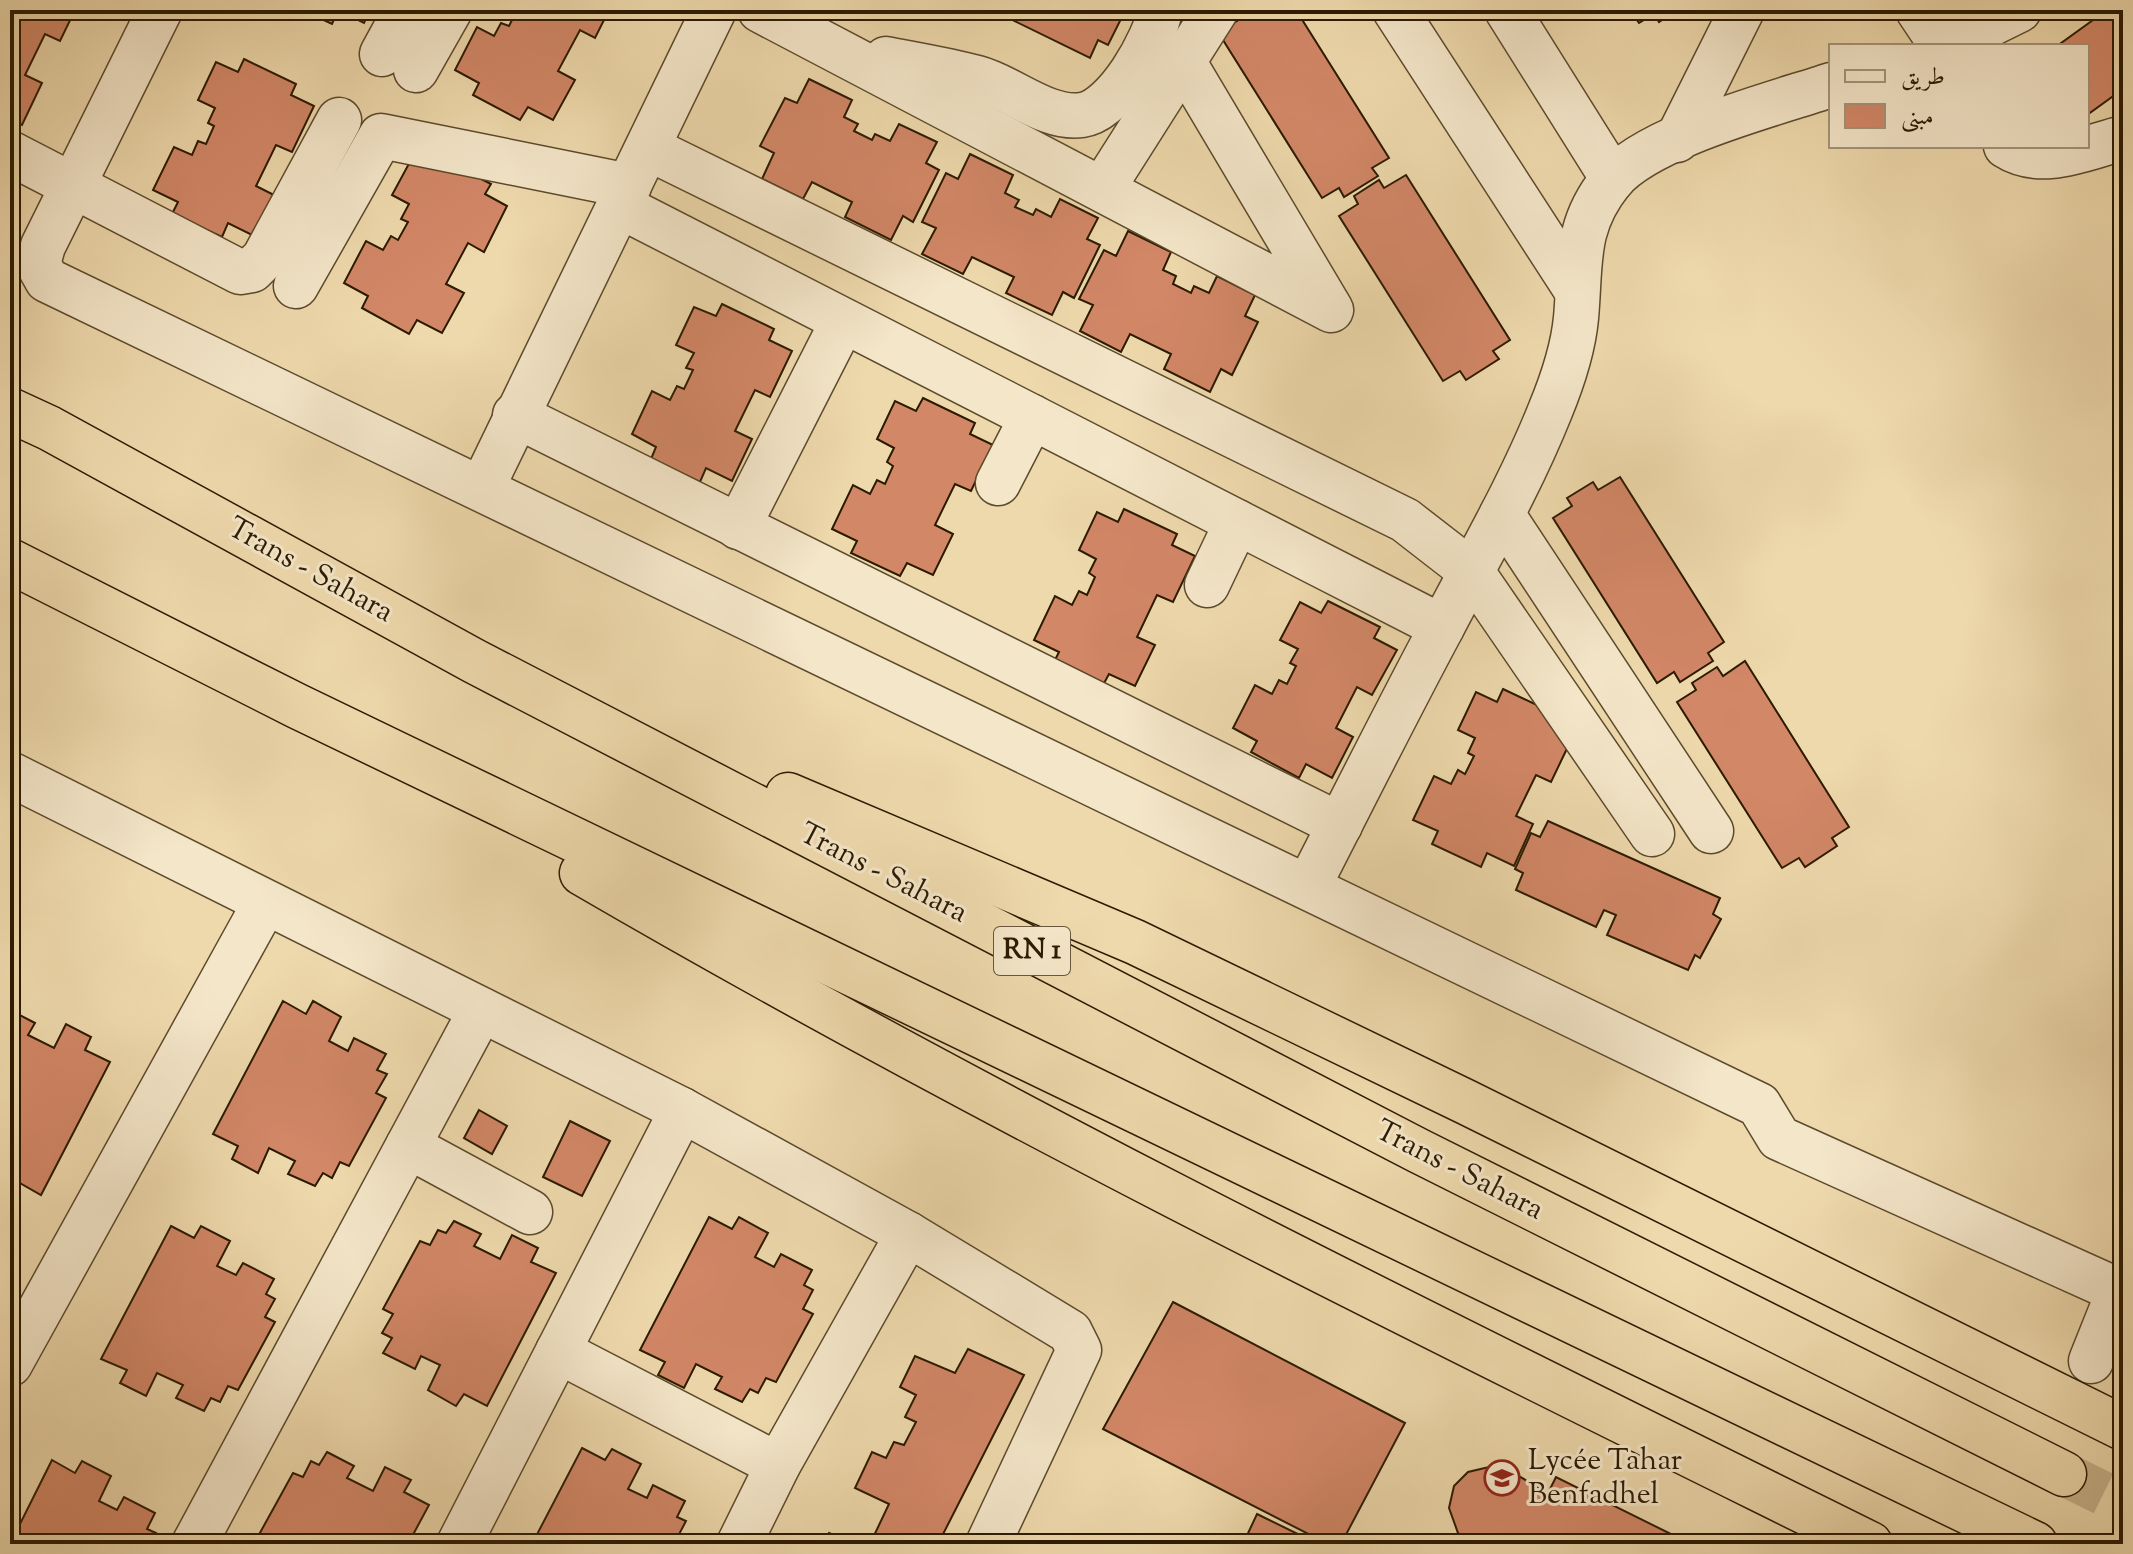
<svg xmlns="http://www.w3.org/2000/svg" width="2133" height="1554" font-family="'Sorts Mill Goudy',Amiri,serif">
  <rect width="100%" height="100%" fill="#eed9ac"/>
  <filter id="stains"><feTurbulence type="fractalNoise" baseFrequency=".0025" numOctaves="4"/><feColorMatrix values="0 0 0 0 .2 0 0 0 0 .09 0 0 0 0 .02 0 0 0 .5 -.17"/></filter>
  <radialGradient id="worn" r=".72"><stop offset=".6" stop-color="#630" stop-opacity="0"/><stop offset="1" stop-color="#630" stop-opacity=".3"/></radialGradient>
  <g fill="#d28767" stroke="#2b1a02" stroke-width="2">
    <polygon points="10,10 75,10 60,41 45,34 25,75 42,83 22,125 10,119"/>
    <polygon points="302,10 370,10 364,23 338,10 332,24"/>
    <polygon points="517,10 609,10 595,38 580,30 558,71 575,80 553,120 528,107 520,120 473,95 479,83 455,70 477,27 494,36 501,23 509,26"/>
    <polygon points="992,10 1124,10 1125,11 1108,45 1098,40 1090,58"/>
    <polygon points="1237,10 1296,10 1389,158 1372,168 1378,176 1344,197 1339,188 1322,198 1218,32 1237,21 1232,13"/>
    <polygon points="1630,10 1676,10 1659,22 1654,14 1639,23"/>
    <polygon points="2107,10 2123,10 2123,89 2087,115 2087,46 2057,46"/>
    <polygon points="244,59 296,84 291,95 314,106 292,152 276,145 256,186 274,195 254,236 228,223 222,237 172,214 178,202 153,190 174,147 192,155 198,141 206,144 214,126 208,123 215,108 198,100 216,62 238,72"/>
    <polygon points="809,79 852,100 844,117 858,124 854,131 872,140 875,134 890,141 899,124 937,142 926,163 939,170 913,222 903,216 891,240 845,217 852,202 812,182 803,199 762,179 774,153 760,146 785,98 797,103"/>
    <polygon points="970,154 1013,175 1005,193 1019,200 1015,207 1033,215 1036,209 1051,217 1060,199 1098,218 1087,239 1100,245 1074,298 1063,292 1052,315 1006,293 1014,277 972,257 963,274 922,254 936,228 922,222 946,173 958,179"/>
    <polygon points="439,157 491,184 485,194 507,206 484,252 468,243 446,284 464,293 442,333 417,320 409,334 362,308 368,296 344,283 366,241 383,250 391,236 398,240 408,222 401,219 409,204 392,195 412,158 432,169"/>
    <polygon points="1406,175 1510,340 1493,351 1499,359 1466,380 1460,371 1443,381 1339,216 1358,204 1354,196 1379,180 1384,188"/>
    <polygon points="1128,231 1171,252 1163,270 1176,276 1173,284 1191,293 1194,286 1209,293 1217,276 1255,295 1245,316 1258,322 1232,375 1221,369 1210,392 1164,369 1171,354 1130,334 1121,352 1080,331 1093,305 1079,299 1104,250 1116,256"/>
    <polygon points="722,304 774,329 769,340 792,351 770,397 755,390 735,431 752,439 732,481 706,468 700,482 651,459 656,447 632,434 652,391 670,400 677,386 684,389 693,370 686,368 694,353 676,345 694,307 716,316"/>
    <polygon points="923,398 975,423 970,434 993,445 971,491 955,484 935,525 953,534 933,575 907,563 900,576 851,553 857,541 832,529 853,485 870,494 877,480 885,484 893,466 887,462 894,448 877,439 895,401 916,411"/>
    <polygon points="1620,477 1724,642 1708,653 1713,661 1680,682 1674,672 1657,683 1553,518 1572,506 1567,498 1593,482 1598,490"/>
    <polygon points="1124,509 1177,534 1172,545 1195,556 1173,602 1157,595 1137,637 1155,645 1135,686 1109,674 1102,687 1053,664 1059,652 1034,640 1055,596 1072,605 1079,591 1087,595 1095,577 1089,573 1096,559 1079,550 1097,512 1118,522"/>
    <polygon points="1328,601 1380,627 1374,638 1397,650 1372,695 1357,687 1336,728 1353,737 1332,778 1306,764 1299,778 1251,752 1257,741 1233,728 1255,685 1272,694 1279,680 1287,684 1296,666 1290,663 1298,649 1280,640 1300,602 1321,613"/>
    <polygon points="1745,661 1849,827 1832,838 1837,846 1805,867 1799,858 1782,868 1677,702 1696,690 1692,683 1717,667 1723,676"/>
    <polygon points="1503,689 1556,714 1573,736 1551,782 1536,775 1516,816 1533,824 1514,866 1487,853 1481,867 1432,844 1438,831 1413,820 1434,776 1451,784 1458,770 1465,774 1474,756 1468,753 1475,738 1458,730 1476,692 1497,702"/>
    <polygon points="1548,821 1720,898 1713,914 1721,919 1700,958 1695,955 1688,970 1607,935 1616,915 1604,910 1596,927 1516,890 1523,873 1515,869 1531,833 1540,837"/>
    <polygon points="283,1001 306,1014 313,1001 341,1017 329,1041 348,1051 354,1038 386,1054 377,1070 387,1074 376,1093 386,1098 349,1166 340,1162 332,1178 323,1173 315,1186 288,1174 295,1161 269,1148 258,1173 232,1159 238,1146 213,1134"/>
    <polygon points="10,1010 35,1023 28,1035 54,1048 66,1024 91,1037 85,1050 110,1062 41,1195 18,1182 10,1194"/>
    <polygon points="479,1110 507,1126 492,1154 464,1138"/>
    <polygon points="570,1121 610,1141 582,1196 543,1177"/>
    <polygon points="709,1217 732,1229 739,1217 768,1233 755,1257 774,1267 781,1254 812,1270 804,1285 813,1290 803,1309 813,1314 776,1382 766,1378 758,1393 750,1389 742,1402 715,1389 722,1377 696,1364 684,1388 658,1375 665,1362 640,1350"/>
    <polygon points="454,1221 481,1234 474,1246 500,1259 512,1235 538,1248 531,1262 556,1273 487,1406 464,1394 456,1406 428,1390 440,1365 421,1356 415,1369 383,1353 392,1338 382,1333 393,1314 383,1309 420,1241 430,1245 438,1230 446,1233"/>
    <polygon points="171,1226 194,1238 201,1226 230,1241 217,1266 236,1275 243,1263 274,1279 266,1294 275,1299 265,1317 275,1322 238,1390 228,1386 220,1402 211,1398 204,1411 176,1398 183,1385 157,1373 146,1396 120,1383 127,1370 101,1359"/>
    <polygon points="1173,1302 1405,1423 1341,1544 1328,1544 1103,1429"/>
    <polygon points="968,1349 1024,1375 938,1544 870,1544 889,1504 855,1488 872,1452 886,1458 894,1442 904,1445 916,1422 905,1417 916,1395 900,1387 915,1356 955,1373"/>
    <polygon points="582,1448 605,1460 612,1449 641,1464 628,1489 647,1498 653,1485 685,1501 677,1517 686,1521 676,1540 683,1544 532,1544"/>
    <polygon points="327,1452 354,1466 347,1478 373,1491 385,1467 411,1480 404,1492 429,1505 408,1544 263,1544 256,1540 293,1473 303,1477 311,1461 319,1465"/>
    <polygon points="52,1460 75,1473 82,1461 111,1476 99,1501 117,1510 124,1497 155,1513 147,1529 156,1533 150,1544 10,1544"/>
    <polygon points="1489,1467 1510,1471 1548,1493 1556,1477 1691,1544 1473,1544 1458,1533 1449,1508 1454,1486 1468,1472"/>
    <polygon points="1257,1514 1304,1537 1301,1544 1243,1544"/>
    <polygon points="829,1533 853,1544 824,1544"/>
  </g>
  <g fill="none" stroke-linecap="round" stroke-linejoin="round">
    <polyline stroke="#c7b38a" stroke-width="44" stroke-dasharray="44 22" stroke-linecap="butt" points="2064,1474 2123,1503"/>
    <defs>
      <g id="minor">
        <polyline points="160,10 43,246 38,264 47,280 1759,1105 1779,1138 2119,1291 2091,1361"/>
        <polyline points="760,10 1331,310 1183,61"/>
        <polyline points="1395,10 1577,291"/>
        <polyline points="1507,10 1613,179"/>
        <polyline points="1918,10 1942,46"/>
        <polyline points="1946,46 2019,10"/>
        <polyline points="382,54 406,10"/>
        <path d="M886,59C917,65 948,70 977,78C1011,87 1046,120 1082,115C1116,110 1155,40 1160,10"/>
        <polyline points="416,70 450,10"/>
        <polyline points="1677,140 1742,10"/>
        <path d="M2006,146C2042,169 2085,148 2123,138"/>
        <polyline points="648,148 1405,520 1472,572 1652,834"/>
        <polyline points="10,153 240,272 252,270 264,258 339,120"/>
        <polyline points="1103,188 1216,10"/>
        <polyline points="620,206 1442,627"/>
        <polyline points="296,286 381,136 629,186"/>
        <polyline points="515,415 1340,825"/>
        <polyline points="998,483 1032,417"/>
        <polyline points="482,488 714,10"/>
        <polyline points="1502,514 1711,831"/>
        <polyline points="738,527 843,321"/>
        <polyline points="1207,585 1237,522"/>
        <polyline points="10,774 682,1110 908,1234 1070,1332 1079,1350 988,1544"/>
        <path d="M1309,885C1353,799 1396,713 1442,627C1479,556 1520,486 1550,411C1562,382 1573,350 1576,318C1581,264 1574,227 1611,181C1648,136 1774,104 1831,85"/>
        <polyline points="408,1146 530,1212"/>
        <polyline points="558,1351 778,1465"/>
        <polyline points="10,1364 265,903"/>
        <polyline points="194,1544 481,1010"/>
        <polyline points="459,1544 682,1110"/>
        <polyline points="739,1544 778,1465 908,1234"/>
      </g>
      <g id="highway">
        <polyline points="10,410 49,428 474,661 1419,1151 2064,1474"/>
        <polyline points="10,561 297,706 2035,1544"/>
        <polyline points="788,795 1135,942 1466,1102 2123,1428"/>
        <path d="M582,873C1001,1117 1436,1329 1870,1544"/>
      </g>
    </defs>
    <use href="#minor" stroke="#5c4a2c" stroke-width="47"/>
    <use href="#highway" stroke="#2b1a02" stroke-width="47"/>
    <use href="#minor" stroke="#f4e6c9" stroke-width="44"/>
    <use href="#highway" stroke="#eed9ac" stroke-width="44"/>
  </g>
  <defs>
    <symbol id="school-ring" viewBox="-11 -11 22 22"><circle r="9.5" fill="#f4e6c9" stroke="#8f2418" stroke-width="1.5"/><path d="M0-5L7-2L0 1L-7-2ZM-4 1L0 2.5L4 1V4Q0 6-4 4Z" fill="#8f2418"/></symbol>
  </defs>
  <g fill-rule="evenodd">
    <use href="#school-ring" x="1482" y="1458" width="40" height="40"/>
  </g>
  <g text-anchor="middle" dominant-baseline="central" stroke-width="6" stroke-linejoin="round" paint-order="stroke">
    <rect fill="#f4e6c9" stroke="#67573e" stroke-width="2" x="994" y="927" width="76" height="48" rx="6"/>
    <g font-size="28" font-weight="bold" fill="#2b1a02">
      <text x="1032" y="951">RN 1</text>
    </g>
    <g font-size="30" fill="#2b1a02" stroke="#f4e6c9">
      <text transform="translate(310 571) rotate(29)">Trans - Sahara</text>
      <text transform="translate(883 874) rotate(27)">Trans - Sahara</text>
      <text transform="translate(1459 1171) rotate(27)">Trans - Sahara</text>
    </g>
    <g font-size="30" fill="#2b1a02" stroke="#f4e6c9" text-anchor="start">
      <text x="1528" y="1461">Lycée Tahar<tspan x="1528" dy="34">Benfadhel</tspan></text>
    </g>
  </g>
  <rect width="2133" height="1554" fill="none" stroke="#eed9ac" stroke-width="40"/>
  <rect x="12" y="12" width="2109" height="1530" fill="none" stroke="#2b1a02" stroke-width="4"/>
  <rect x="20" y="20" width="2093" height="1514" fill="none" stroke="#2b1a02" stroke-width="2"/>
  <rect x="1829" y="44" width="260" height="104" fill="#f4e6c9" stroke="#a49479" stroke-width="2"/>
  <rect x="1845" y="70" width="40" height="12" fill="#f4e6c9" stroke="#a49479" stroke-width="2"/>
  <text x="1901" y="84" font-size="24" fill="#2b1a02">طريق</text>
  <rect x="1845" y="104" width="40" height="24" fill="#d28767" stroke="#a49479" stroke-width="2"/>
  <text x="1901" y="124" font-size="24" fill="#2b1a02">مبنى</text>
  <rect width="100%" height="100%" filter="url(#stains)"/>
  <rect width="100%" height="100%" fill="url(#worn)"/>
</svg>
